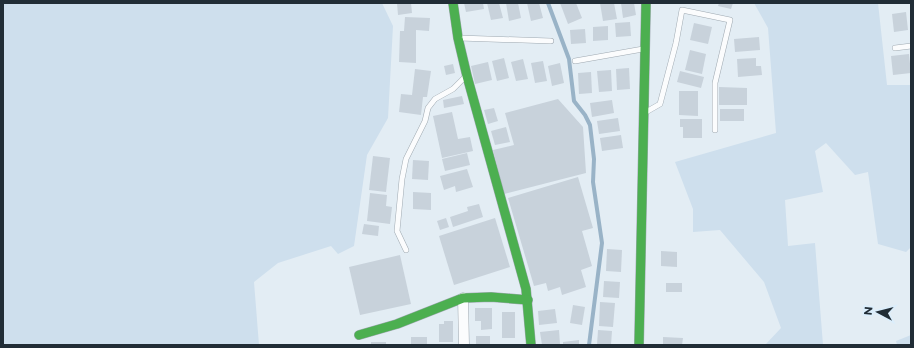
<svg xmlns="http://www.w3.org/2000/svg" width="914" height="348" font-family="Montserrat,sans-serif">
  <rect width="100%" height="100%" fill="#e3edf4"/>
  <g fill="#cedfed">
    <polygon points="3,3 382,3 393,26 388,118 367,155 354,246 338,254 331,246 278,263 254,282 259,345 3,345"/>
    <polygon points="754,3 878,3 887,85 911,85 911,247 906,252 878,244 868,172 855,175 826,143 815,151 823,192 785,200 788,246 815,243 823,345 765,345 781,328 764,282 720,230 693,232 693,209 675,162 776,133 768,28"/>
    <polygon points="911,335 911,345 897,345 896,341"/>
  </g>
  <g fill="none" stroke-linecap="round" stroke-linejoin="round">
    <polyline stroke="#99b3c7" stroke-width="4" points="548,3 569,59 574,101 585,115 590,125 594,159 593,182 602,243 589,345"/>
  </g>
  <g fill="#c8d2db">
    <polygon points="397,3 411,3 412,13 398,15"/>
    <polygon points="464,3 483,3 484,9 466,12"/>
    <polygon points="487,3 499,3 503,18 491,20"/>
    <polygon points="506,3 518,3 521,18 509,21"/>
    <polygon points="527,3 539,3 543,18 531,21"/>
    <polygon points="560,3 576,3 582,18 568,24"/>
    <polygon points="600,3 614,3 617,19 603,21"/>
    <polygon points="621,3 634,3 636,15 623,18"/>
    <polygon points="719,3 733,3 731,9 718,6"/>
    <polygon points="906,12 908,30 894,32 892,14"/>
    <polygon points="405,17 430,18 429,31 416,30 416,63 399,62 400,31 404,31"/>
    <polygon points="630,22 631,36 616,37 615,23"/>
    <polygon points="694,23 712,27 708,44 690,40"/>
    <polygon points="608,26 608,40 593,41 593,27"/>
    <polygon points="585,29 586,43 571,44 570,30"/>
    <polygon points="759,37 760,50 735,52 734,39"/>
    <polygon points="690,50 706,54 702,74 685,70"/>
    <polygon points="909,54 911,73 893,75 891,56"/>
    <polygon points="504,58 509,78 497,81 492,61"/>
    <polygon points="756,58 756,66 761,66 762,75 738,77 737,59"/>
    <polygon points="523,59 528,79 516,81 511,62"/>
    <polygon points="543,61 547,81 535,83 531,63"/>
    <polygon points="488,62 492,80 475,84 471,66"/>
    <polygon points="560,63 564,83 552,86 548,66"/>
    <polygon points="453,64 455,73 446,75 444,66"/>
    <polygon points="629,68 630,89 617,90 616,69"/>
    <polygon points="415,69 431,71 427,97 423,97 421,115 399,112 401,94 412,95"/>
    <polygon points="611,70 612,91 599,92 597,71"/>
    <polygon points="680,71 704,77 701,88 677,82"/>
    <polygon points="591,72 592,93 579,94 578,73"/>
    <polygon points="719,87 747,88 747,105 719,105"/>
    <polygon points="679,91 698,91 698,116 679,115"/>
    <polygon points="462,96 464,104 444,108 443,100"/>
    <polygon points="558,99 583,127 586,173 504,194 493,150 514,145 505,113"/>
    <polygon points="612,100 614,113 592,117 590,103"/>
    <polygon points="494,108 498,121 488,124 484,110"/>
    <rect x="720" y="109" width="24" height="12"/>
    <polygon points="452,112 458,139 470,137 473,151 442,158 433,116"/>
    <polygon points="618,118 620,131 599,134 597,121"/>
    <polygon points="680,119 702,119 702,138 683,138 683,127 680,127"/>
    <polygon points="506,127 510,142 495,145 491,131"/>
    <polygon points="621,135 623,148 602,151 600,138"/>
    <polygon points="467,153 470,165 445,171 442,159"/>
    <polygon points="373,156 390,158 386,192 369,190"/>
    <polygon points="413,160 429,161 428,180 412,179"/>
    <polygon points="467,169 473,187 456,192 455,186 444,190 440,176"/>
    <polygon points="578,177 593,228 582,231 592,266 581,270 586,287 562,295 560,287 548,291 546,283 534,286 508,198"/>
    <polygon points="413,192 431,193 431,210 413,209"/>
    <polygon points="370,193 387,195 386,206 392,207 390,224 367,221"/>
    <polygon points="479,204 483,217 453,227 450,217 468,211 467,207"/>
    <polygon points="446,218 449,227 440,230 437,221"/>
    <polygon points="495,218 510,267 454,285 439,236"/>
    <polygon points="364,224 379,226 378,236 362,234"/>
    <polygon points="607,249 622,250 621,272 606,271"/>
    <polygon points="661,251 677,252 677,267 661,266"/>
    <polygon points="400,255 411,304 360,315 349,267"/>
    <polygon points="604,281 620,282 619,298 603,297"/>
    <rect x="666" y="283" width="16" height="9"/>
    <polygon points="600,302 615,303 613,327 599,326"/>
    <polygon points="573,305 585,307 582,325 570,323"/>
    <polygon points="475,308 492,308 492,329 481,330 481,321 475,321"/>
    <polygon points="555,309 557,323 539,325 538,311"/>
    <rect x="502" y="312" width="13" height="26"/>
    <polygon points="444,321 453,321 453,342 439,342 439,324 444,324"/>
    <polygon points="559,330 560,344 542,345 540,332"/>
    <polygon points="598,330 612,331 611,345 597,345"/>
    <rect x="476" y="336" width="14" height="9"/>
    <rect x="411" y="337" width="16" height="8"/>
    <polygon points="663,337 683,338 682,345 663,345"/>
    <polygon points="579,340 579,345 563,345 563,342"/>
    <rect x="371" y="342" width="15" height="3"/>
  </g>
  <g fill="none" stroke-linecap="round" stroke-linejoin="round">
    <defs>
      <g id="lane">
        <polyline points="459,38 551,41"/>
        <polyline points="895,48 911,46"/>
        <polyline points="575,61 643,49"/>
        <polyline points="646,112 660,104 676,43 682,10 730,20 715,83 715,130"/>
        <polyline points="406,250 397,231 402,179 406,159 425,121 428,108 435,99 453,89 465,77"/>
      </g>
      <polyline id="street" points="463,298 464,345"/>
      <g id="fast">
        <polyline points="453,3 458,38 467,76 526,289 531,345"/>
        <polyline points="359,335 397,324 463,298 491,297 528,300"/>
        <polyline points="639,345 646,3"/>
      </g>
    </defs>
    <use href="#lane" stroke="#9fa9b1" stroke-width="6"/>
    <use href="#street" stroke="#9fa9b1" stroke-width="11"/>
    <use href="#fast" stroke="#9fa9b1" stroke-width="10"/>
    <use href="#lane" stroke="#fbfcfd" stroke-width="5"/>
    <use href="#street" stroke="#fbfcfd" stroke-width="10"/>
    <use href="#fast" stroke="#4caf50" stroke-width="9"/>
  </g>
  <rect width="914" height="348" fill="none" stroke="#212d36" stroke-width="8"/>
  <g transform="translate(878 312) rotate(277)" stroke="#dbeefc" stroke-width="3" paint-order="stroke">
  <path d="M0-3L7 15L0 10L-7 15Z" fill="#212d36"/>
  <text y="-6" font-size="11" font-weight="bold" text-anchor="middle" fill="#212d36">N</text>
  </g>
</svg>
